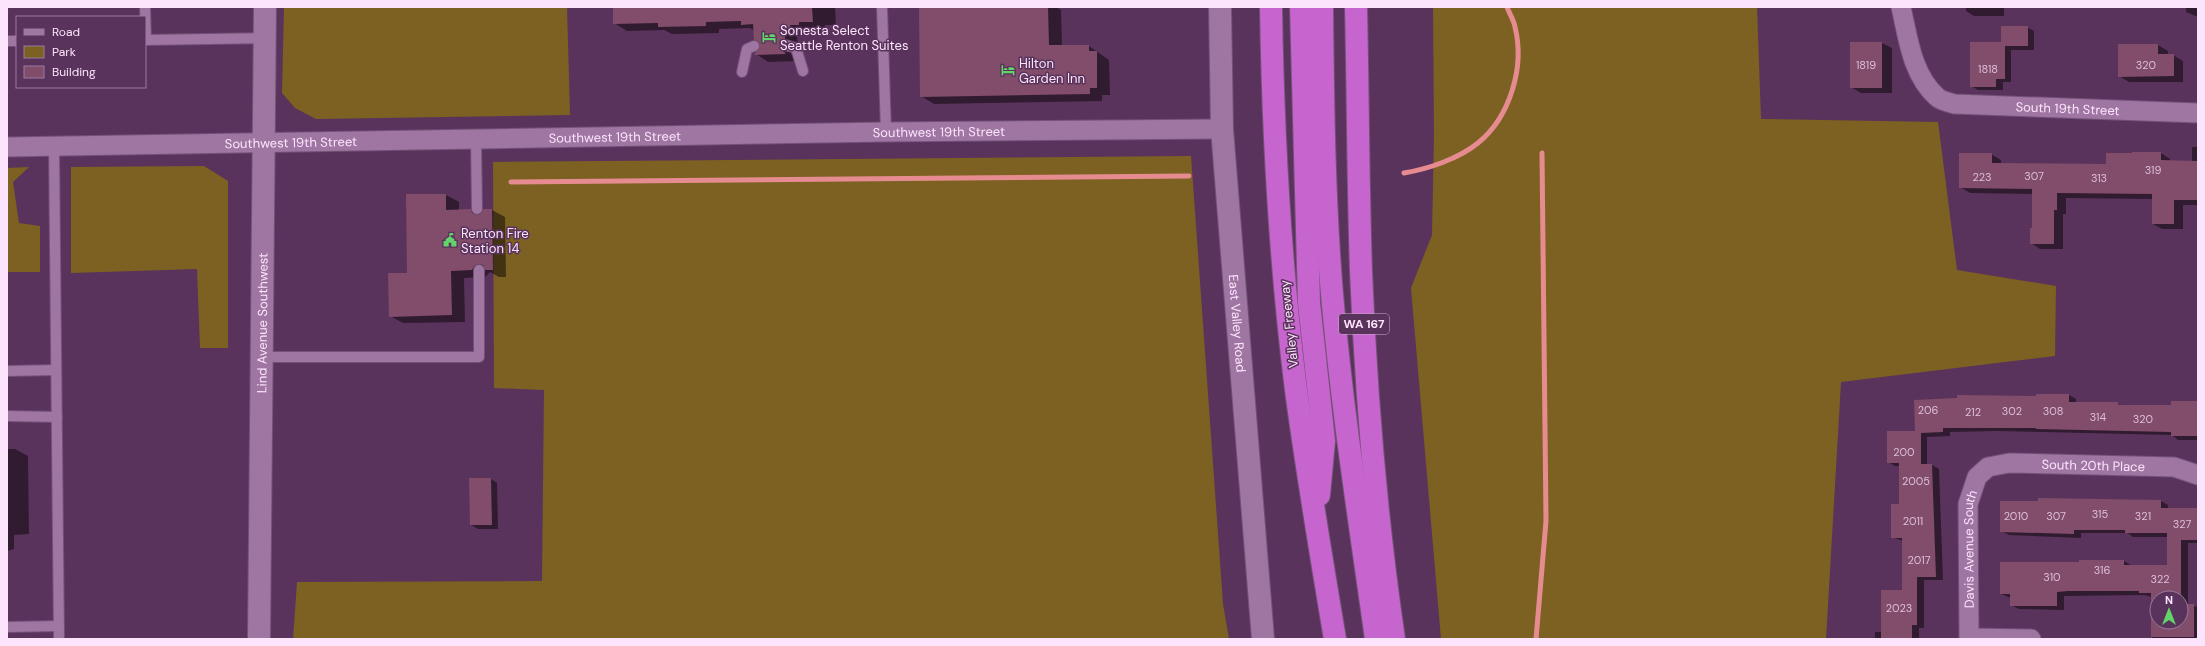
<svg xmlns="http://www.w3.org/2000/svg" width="2205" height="646" font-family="'DM Sans',sans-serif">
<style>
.green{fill:#7d6122}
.shadow{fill:#0007;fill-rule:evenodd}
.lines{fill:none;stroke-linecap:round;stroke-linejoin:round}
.stream{stroke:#e68c90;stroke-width:5}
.building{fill:#814d6b}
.lane-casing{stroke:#735276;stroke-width:12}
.street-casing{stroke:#735276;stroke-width:21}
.secondary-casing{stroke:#735276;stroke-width:24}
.highway-casing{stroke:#735276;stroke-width:24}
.lane{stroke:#9f75a1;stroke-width:10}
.street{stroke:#9f75a1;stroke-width:19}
.secondary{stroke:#9f75a1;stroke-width:22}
.highway{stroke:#c665cd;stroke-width:22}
.labels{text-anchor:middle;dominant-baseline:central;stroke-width:3;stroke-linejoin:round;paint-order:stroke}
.number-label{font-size:11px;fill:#ddbed8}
.shield{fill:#5a335c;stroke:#cbafcd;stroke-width:1}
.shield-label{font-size:12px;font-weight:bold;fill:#fce4fd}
.poi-label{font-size:13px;fill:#fce4fd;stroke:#5a335c;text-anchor:start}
.street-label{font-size:13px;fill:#fce4fd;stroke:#5a335c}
</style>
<rect width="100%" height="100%" fill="#5a335c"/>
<!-- green -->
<g class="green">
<path d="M284,7H567L570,115L316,119L295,108L282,93Z"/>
<path d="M1433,7H1757L1761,119L1938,122L1957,270L2056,286L2055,356L1841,382L1826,639H1441L1411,288L1432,235L1434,134Z"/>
<path d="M1191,156L1223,604L1229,639H293L297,582L542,581L544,390L494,388L493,162Z"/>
<path d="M204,166L228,181V348H200L197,269L71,273V167Z"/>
<path d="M29,167L13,182L19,223L40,226V272H7V168Z"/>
</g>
<!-- shadow -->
<g class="shadow">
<path d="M614,7H835L836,25H825V29H812V32H803V36H797L798,46L793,48L791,54L797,61L768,62L756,54L762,47L755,31L750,28L719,29V33L672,34L664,30L627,31L614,23Z"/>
<path d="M920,7H1056L1061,10L1062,46H1089L1109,60L1110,95H1102V101L934,104L921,96Z"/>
<path d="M1966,7H2004V16H1974L1966,11Z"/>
<path d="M2186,7H2198V17L2186,12Z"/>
<path d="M2027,27L2034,31V50H2011V82H2003V90H1978L1971,86L2002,43Z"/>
<path d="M1882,43L1892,48V93H1861L1851,87Z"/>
<path d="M2119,45H2158L2168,51V55H2173L2183,61V82H2129L2119,76Z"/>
<path d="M2192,147H2198V205H2183V229H2162L2153,224V199L2066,198V214H2063V249H2040L2031,243L2033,229V194L1970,193L1960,187L1991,154L2001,160V164L2107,165L2161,153L2170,159V162H2192Z"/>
<path d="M446,195L459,202V211L470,210L480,216L484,210H492L505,217L506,277H499L490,272L485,277L464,278L465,322L403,323L390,316Z"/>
<path d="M2037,395H2069L2076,399V404L2172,406L2198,402V440H2178L2172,435L1996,431L1950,432V436L1927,437V465H1932L1939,469L1943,580H1924V628H1919V639H1875V632H1882L1903,591V541L1892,537L1900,505V466H1895L1888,462L1916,432L2037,397Z"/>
<path d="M7,449H15L28,456L29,534L14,535V549L7,551Z"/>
<path d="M491,479L497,483L498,529H478L471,525Z"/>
<path d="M2039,499L2161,501L2168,505V509H2198V543H2188V605L2198,607V639H2152V597L2144,595L2064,596V610L2019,609L2011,605V598L2001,594L2080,563L2124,561L2131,565L2168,566V537H2133L2128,533H2081V538L2009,535L2001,531L2039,502ZM2157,598H2181V622H2157Z"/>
</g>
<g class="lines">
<!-- stream -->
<g class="stream">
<path d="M1404,173C1428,169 1458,159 1478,143C1510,117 1525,67 1515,27C1514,20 1509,13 1507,7"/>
<path d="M511,182L1189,176"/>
<path d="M1536,639L1546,521L1542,153"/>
</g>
</g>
<!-- building -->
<g class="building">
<path d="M613,7H812L813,22H799V25H790L791,29H785V39L780,41L779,46L786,54L754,55L760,46L758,41L754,40L753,24L741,25V21L706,22V26L658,27V23L613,24Z"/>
<path d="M919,7H1048L1049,45H1089V51H1097V88H1090V94L920,97Z"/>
<path d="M2001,26H2028V46H2005V79H1996V87H1970V42H2001Z"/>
<rect x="1850" y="42" width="32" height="46"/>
<path d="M2118,44H2158V54H2174V76L2118,77Z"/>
<path d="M2132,152H2161V160L2198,161V200H2174V224H2152V194L2057,193V210H2054V244H2030V228H2032V189L1959,188V153H1992V163L2106,164V153H2132Z"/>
<path d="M406,194H446V210L471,209L472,213L477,215L481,214L483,209H492L493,270H485L483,265L479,264L474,266L472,270L451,271L452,315L389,317L388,273H407Z"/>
<path d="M2036,394H2069V402H2118V405H2171V401H2198V436H2171V432L2036,429V428H1943V432L1921,433V464H1932L1936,577H1917V625H1912V639H1881V590H1902V538H1891V504H1899V463H1887V431H1915L1914,400L1957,398V395L2036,396Z"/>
<path d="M469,478H491L492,525H470Z"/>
<path d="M2038,498L2161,500V508H2198V540H2181V598H2157V622H2181V604H2194V637H2151V593H2139V591H2068L2057,592V606H2010V594H2000V562H2079V560H2124V565H2167V533H2125V530H2074V534L2000,532V501H2038Z"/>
</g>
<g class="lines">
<!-- lane casing -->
<g class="lane-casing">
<g id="lane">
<path d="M145,7L146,40"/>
<path d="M882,7L886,132"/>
<path d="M145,40L265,38"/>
<path d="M7,41H17"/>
<path d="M785,45L796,48L803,71"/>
<path d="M742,72L747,49L754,46"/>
<path d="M476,140L477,209"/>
<path d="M54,147L59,639"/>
<path d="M263,357H479V270"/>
<path d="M7,371L56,370"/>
<path d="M7,416L57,417"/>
<path d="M7,627L59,626"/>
</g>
</g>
<!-- street casing -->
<g class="street-casing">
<g id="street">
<path id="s1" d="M1901,7C1908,38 1912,75 1937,97C1941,101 1949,102 1954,104L2198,113"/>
<path id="s2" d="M7,147L886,132L1222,129"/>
<path id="s3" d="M2031,639L1969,638L1968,504L1977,477L1988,467L2009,463L2174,467L2198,475"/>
</g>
</g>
<!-- secondary casing -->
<g class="secondary-casing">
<g id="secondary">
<path id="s4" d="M1220,7L1222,129L1263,639"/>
<path id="s5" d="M259,639L265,7"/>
</g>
</g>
<!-- highway casing -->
<g class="highway-casing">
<g id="highway">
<path d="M1271,7C1273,134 1280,263 1296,390C1307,473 1321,556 1335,639"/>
<path d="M1301,7L1309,303L1324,441L1319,495"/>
<path d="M1322,7C1323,103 1324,199 1332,294C1342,410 1360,524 1376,639"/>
<path d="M1356,7C1358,95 1358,183 1361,271C1366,394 1376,517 1394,639"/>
</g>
</g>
<!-- lane -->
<use href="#lane" class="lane"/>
<!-- street -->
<use href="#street" class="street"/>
<!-- secondary -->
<use href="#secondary" class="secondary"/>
<!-- highway -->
<use href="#highway" class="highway"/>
</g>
<!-- icons -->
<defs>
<g id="hotel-bare" transform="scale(1.08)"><path d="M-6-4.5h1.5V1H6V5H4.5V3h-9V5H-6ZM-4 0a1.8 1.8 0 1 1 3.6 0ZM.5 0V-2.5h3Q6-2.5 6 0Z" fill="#63d469" stroke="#5a335c" stroke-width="2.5" paint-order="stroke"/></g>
<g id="civic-bare" transform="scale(1.08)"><path d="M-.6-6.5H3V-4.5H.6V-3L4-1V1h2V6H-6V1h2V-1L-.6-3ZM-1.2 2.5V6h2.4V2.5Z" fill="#63d469" stroke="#5a335c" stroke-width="2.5" paint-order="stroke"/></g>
</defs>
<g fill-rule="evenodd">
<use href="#hotel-bare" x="769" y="37"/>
<use href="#hotel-bare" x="1008" y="70"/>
<use href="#civic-bare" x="450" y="240"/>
</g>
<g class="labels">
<!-- number labels -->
<g class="number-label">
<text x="1866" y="65">1819</text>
<text x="2146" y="65">320</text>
<text x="1988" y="69">1818</text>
<text x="2153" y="170">319</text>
<text x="2034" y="176">307</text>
<text x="1982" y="177">223</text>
<text x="2099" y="178">313</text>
<text x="1928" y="410">206</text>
<text x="2012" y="411">302</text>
<text x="2053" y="411">308</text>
<text x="1973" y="412">212</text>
<text x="2098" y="417">314</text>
<text x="2143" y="419">320</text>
<text x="1904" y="452">200</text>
<text x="1916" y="481">2005</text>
<text x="2100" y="514">315</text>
<text x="2016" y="516">2010</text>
<text x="2056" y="516">307</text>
<text x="2143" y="516">321</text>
<text x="1913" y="521">2011</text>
<text x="2182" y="524">327</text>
<text x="1919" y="560">2017</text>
<text x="2102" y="570">316</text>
<text x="2052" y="577">310</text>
<text x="2160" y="579">322</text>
<text x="1899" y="608">2023</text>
</g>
<!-- shield labels -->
<rect class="shield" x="1339" y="314" width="50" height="20" rx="3"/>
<g class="shield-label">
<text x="1364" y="324">WA 167</text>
</g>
<!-- poi labels -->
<g class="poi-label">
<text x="780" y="30">Sonesta Select<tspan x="780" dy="15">Seattle Renton Suites</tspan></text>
<text x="1019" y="63">Hilton<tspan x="1019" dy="15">Garden Inn</tspan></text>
<text x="461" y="233">Renton Fire<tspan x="461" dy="15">Station 14</tspan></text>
</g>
<!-- street labels -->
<g class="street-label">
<text stroke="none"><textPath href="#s1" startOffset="231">South 19th Street</textPath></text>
<text stroke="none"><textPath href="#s2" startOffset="932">Southwest 19th Street</textPath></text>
<text stroke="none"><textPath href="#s2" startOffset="608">Southwest 19th Street</textPath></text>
<text stroke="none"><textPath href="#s2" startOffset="284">Southwest 19th Street</textPath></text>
<text stroke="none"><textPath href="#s5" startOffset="316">Lind Avenue Southwest</textPath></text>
<text stroke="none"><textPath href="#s4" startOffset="317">East Valley Road</textPath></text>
<text transform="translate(1289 324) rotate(-96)">Valley Freeway</text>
<text stroke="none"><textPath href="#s3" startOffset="345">South 20th Place</textPath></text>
<text stroke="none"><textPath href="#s3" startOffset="151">Davis Avenue South</textPath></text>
</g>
</g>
<!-- border -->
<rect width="2205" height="646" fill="none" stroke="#fce4fd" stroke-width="16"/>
<!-- legend -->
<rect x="16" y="16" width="130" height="72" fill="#5a335c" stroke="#9b7a9c"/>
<rect x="24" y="29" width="20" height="6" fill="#9f75a1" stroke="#9b7a9c"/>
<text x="52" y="36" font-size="12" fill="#fce4fd">Road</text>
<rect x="24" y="46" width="20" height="12" fill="#7d6122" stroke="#9b7a9c"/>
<text x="52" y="56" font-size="12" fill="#fce4fd">Park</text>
<rect x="24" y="66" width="20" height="12" fill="#814d6b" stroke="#9b7a9c"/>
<text x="52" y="76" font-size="12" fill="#fce4fd">Building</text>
<!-- north arrow -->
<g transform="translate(2169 610)"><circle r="19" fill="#5a335c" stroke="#9b7a9c"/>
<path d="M0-3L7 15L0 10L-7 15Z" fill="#63d469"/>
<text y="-6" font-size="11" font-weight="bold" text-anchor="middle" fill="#fce4fd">N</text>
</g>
</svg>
